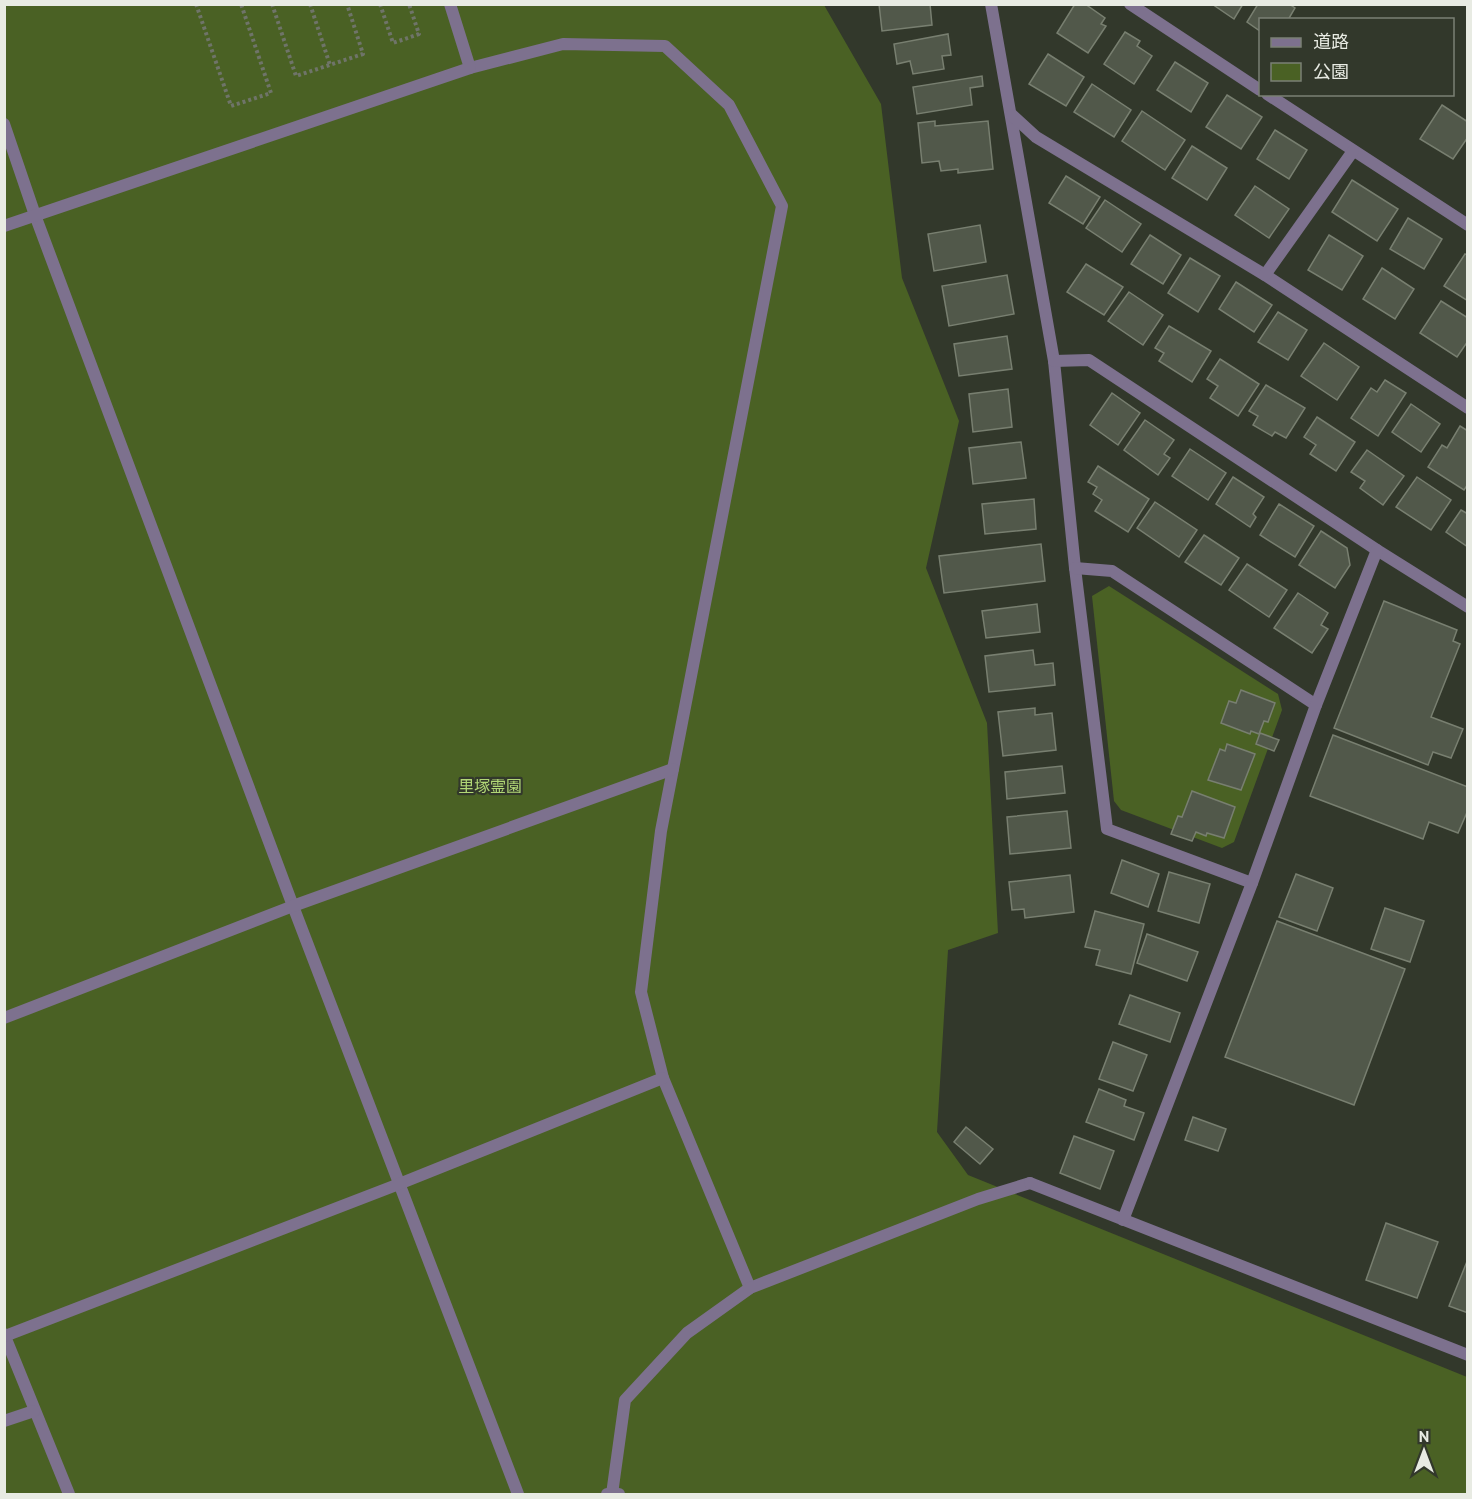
<svg xmlns="http://www.w3.org/2000/svg" width="1472" height="1499" font-family="'PT Sans','Noto Sans JP',sans-serif">
<style>
.green{fill:#4a6124}
.building{fill:#51584a;stroke:#787f70;stroke-width:1.5}
.lines{fill:none;stroke-linecap:round;stroke-linejoin:round}
.path{stroke:#6f7469;stroke-width:4;stroke-dasharray:3 3;stroke-linecap:butt}
.service{stroke:#7d718e;stroke-width:12}
.minor{stroke:#7d718e;stroke-width:12}
.labels{text-anchor:middle;dominant-baseline:central;stroke-width:4.5;stroke-linejoin:round;paint-order:stroke}
.park-label{font-size:16px;fill:#b1d775;stroke:#32382b}
</style>
<rect width="100%" height="100%" fill="#32382b"/>
<!-- green -->
<g class="green">
<path d="M5,5H824L881,104L902,278L959,421L926,568L987,723L998,933L948,950L937,1132L968,1175L1467,1377V1494H5Z"/>
<path d="M1109,586L1278,694L1282,710L1234,842L1222,848L1121,810L1114,801L1092,596Z"/>
</g>
<!-- building -->
<g class="building">
<path d="M879,4H930L932,25L882,31Z"/>
<path d="M1075,4H1085L1105,18L1101,24L1106,26L1088,53L1057,33Z"/>
<path d="M1212,4H1243L1234,19Z"/>
<path d="M1258,4H1289L1295,8L1288,20H1260V31L1247,22Z"/>
<path d="M1125,32L1140,41L1137,46L1152,56L1134,84L1104,64Z"/>
<path d="M948,34L951,55L942,56L944,69L913,74L910,61L897,64L894,44Z"/>
<path d="M1048,54L1084,77L1066,106L1029,84Z"/>
<path d="M1175,62L1208,83L1191,112L1157,90Z"/>
<path d="M982,76L983,86L970,88L972,105L917,114L913,87Z"/>
<path d="M1092,84L1131,110L1114,137L1074,112Z"/>
<path d="M1227,95L1262,117L1241,149L1206,127Z"/>
<path d="M1442,105L1468,122V137L1453,159L1420,139Z"/>
<path d="M1142,111L1185,140L1165,170L1122,141Z"/>
<path d="M935,121V126L988,121L993,169L958,173V169L941,171L939,161L922,163L918,123Z"/>
<path d="M1275,130L1307,150L1289,179L1257,159Z"/>
<path d="M1192,146L1227,168L1207,200L1172,178Z"/>
<path d="M1066,176L1100,197L1083,224L1049,203Z"/>
<path d="M1352,180L1398,209L1377,241L1332,212Z"/>
<path d="M1255,186L1289,209L1269,238L1235,215Z"/>
<path d="M1105,200L1141,224L1122,252L1086,228Z"/>
<path d="M1408,218L1442,239L1424,269L1390,249Z"/>
<path d="M980,225L986,262L934,271L928,234Z"/>
<path d="M1150,235L1181,255L1163,284L1131,264Z"/>
<path d="M1329,235L1363,256L1342,290L1308,270Z"/>
<path d="M1465,254L1468,255V301L1444,286Z"/>
<path d="M1190,258L1220,276L1198,312L1168,293Z"/>
<path d="M1086,264L1123,287L1104,315L1067,292Z"/>
<path d="M1382,268L1414,289L1395,319L1363,299Z"/>
<path d="M1007,275L1014,314L949,326L942,286Z"/>
<path d="M1236,282L1272,305L1254,332L1219,309Z"/>
<path d="M1129,292L1163,315L1143,345L1108,321Z"/>
<path d="M1441,301L1468,318V341L1457,357L1420,333Z"/>
<path d="M1278,312L1307,330L1288,360L1258,342Z"/>
<path d="M1169,326L1211,351L1192,382L1159,361L1164,353L1155,348Z"/>
<path d="M1007,336L1012,369L959,376L954,344Z"/>
<path d="M1324,343L1359,367L1337,400L1301,376Z"/>
<path d="M1220,359L1259,384L1238,416L1210,398L1218,386L1207,379Z"/>
<path d="M1385,380L1406,393L1378,436L1351,418L1371,388L1377,392Z"/>
<path d="M1266,385L1305,408L1286,438L1275,432L1272,436L1253,425L1258,416L1249,411Z"/>
<path d="M1008,389L1012,427L973,432L969,394Z"/>
<path d="M1112,393L1140,413L1118,445L1090,425Z"/>
<path d="M1411,404L1440,424L1421,452L1392,432Z"/>
<path d="M1317,417L1355,442L1336,471L1310,454L1316,445L1304,437Z"/>
<path d="M1145,420L1174,440L1164,454L1170,458L1158,475L1124,450Z"/>
<path d="M1460,426L1468,431V484L1464,490L1428,467L1442,445L1447,448Z"/>
<path d="M1021,442L1026,478L973,484L969,448Z"/>
<path d="M1190,449L1226,473L1208,500L1172,476Z"/>
<path d="M1367,450L1404,476L1383,505L1360,488L1365,481L1351,472Z"/>
<path d="M1098,466L1149,499L1128,532L1095,511L1102,500L1093,494L1097,487L1088,482Z"/>
<path d="M1233,477L1264,497L1253,514L1256,517L1250,527L1216,504Z"/>
<path d="M1417,477L1451,500L1431,530L1396,507Z"/>
<path d="M1034,499L1036,529L985,534L982,504Z"/>
<path d="M1155,502L1197,530L1179,557L1137,528Z"/>
<path d="M1279,504L1314,526L1295,557L1260,535Z"/>
<path d="M1461,510L1468,514V547L1446,532Z"/>
<path d="M1321,531L1347,548L1350,565L1335,588L1299,565Z"/>
<path d="M1204,535L1239,558L1221,585L1185,562Z"/>
<path d="M1041,544L1045,581L944,593L939,556Z"/>
<path d="M1247,564L1287,590L1269,617L1229,590Z"/>
<path d="M1298,593L1328,613L1321,625L1328,629L1312,653L1274,628Z"/>
<path d="M1384,601L1457,630L1453,641L1460,644L1431,717L1463,729L1451,758L1433,752L1428,765L1334,728Z"/>
<path d="M1037,604L1040,632L986,638L982,611Z"/>
<path d="M1033,650L1035,665L1053,663L1055,685L989,692L985,656Z"/>
<path d="M1241,690L1275,703L1268,722L1264,721L1259,734L1251,731L1250,734L1221,723L1229,701L1236,703Z"/>
<path d="M1035,708V715L1052,713L1056,750L1003,756L998,712Z"/>
<path d="M1260,733L1279,740L1274,751L1256,744Z"/>
<path d="M1333,735L1468,787V810L1458,833L1429,822L1423,839L1310,796Z"/>
<path d="M1227,744L1255,754L1241,790L1208,780L1220,749L1225,751Z"/>
<path d="M1062,766L1065,793L1007,799L1005,772Z"/>
<path d="M1192,791L1235,807L1224,838L1207,833L1206,836L1196,832L1192,841L1171,834L1178,816L1182,817Z"/>
<path d="M1067,811L1071,848L1010,854L1007,817Z"/>
<path d="M1122,860L1159,874L1148,907L1111,893Z"/>
<path d="M1169,872L1210,884L1199,923L1158,911Z"/>
<path d="M1296,874L1333,888L1317,931L1279,917Z"/>
<path d="M1070,875L1074,912L1025,918L1024,909L1012,910L1009,882Z"/>
<path d="M1385,908L1424,921L1410,962L1371,949Z"/>
<path d="M1095,911L1144,924L1131,974L1096,965L1100,950L1085,947Z"/>
<path d="M1277,921L1405,969L1354,1105L1225,1057Z"/>
<path d="M1147,934L1198,952L1187,981L1137,963Z"/>
<path d="M1130,995L1180,1013L1170,1042L1119,1024Z"/>
<path d="M1113,1042L1147,1055L1133,1091L1099,1079Z"/>
<path d="M1099,1089L1126,1100L1124,1106L1144,1113L1134,1140L1086,1122Z"/>
<path d="M1193,1117L1226,1129L1218,1151L1185,1140Z"/>
<path d="M966,1127L993,1149L980,1164L954,1142Z"/>
<path d="M1074,1136L1114,1151L1100,1189L1060,1173Z"/>
<path d="M1386,1223L1438,1242L1417,1298L1366,1280Z"/>
<path d="M1468,1259V1313L1449,1306Z"/>
</g>
<g class="lines">
<!-- path -->
<g class="path">
<path d="M196,4L231,106L271,93L241,4"/>
<path d="M272,4L296,76L363,54L347,4"/>
<path d="M310,4L330,65"/>
<path d="M380,4L393,43L419,34L409,4"/>
</g>
<!-- service -->
<g class="service">
<path d="M470,68L563,44L665,46L729,105L782,206L661,831L641,992L663,1078L750,1288"/>
<path d="M4,124L35,215L293,906L518,1494"/>
<path d="M4,226L470,68L450,4"/>
<path d="M4,1018L293,906L673,769"/>
<path d="M4,1334L69,1494"/>
<path d="M5,1336L399,1184L663,1078"/>
<path d="M4,1421L34,1411"/>
<path d="M612,1494L625,1400L687,1333L750,1288L978,1199L1030,1183"/>
</g>
<!-- minor -->
<g class="minor">
<path d="M991,4L1054,361L1075,568L1107,829L1252,883"/>
<path d="M1130,4L1260,90"/>
<path d="M1267,94L1468,225"/>
<path d="M1012,115L1036,137L1265,275L1468,408"/>
<path d="M1265,275L1353,151"/>
<path d="M1054,361L1089,360L1377,550L1468,607"/>
<path d="M1075,568L1112,571L1316,705"/>
<path d="M1030,1183L1468,1355"/>
<path d="M1123,1220L1252,883L1316,705L1377,550"/>
<path d="M607,1494H619"/>
</g>
</g>
<g class="labels">
<!-- park labels -->
<g class="park-label">
<text x="490" y="786">里塚霊園</text>
</g>
</g>
<!-- border -->
<rect width="1472" height="1499" fill="none" stroke="#e8ebe3" stroke-width="12"/>
<!-- legend -->
<rect x="1259" y="18" width="195" height="78" fill="#32382b" stroke="#7b8075" stroke-width="1.5"/>
<rect x="1271" y="38" width="30" height="9" fill="#7d718e" stroke="#7b8075" stroke-width="1.5"/>
<text x="1313" y="48" font-size="18" fill="#e8ebe3">道路</text>
<rect x="1271" y="63" width="30" height="18" fill="#4a6124" stroke="#7b8075" stroke-width="1.5"/>
<text x="1313" y="78" font-size="18" fill="#e8ebe3">公園</text>
<!-- north arrow -->
<g transform="translate(1424 1451)" stroke="#32382b" stroke-width="4.5" paint-order="stroke">
<path d="M0-4.5L10 22L0 15L-10 22Z" fill="#e8ebe3"/>
<text y="-9" font-size="16" font-weight="bold" text-anchor="middle" fill="#e8ebe3">N</text>
</g>
</svg>
